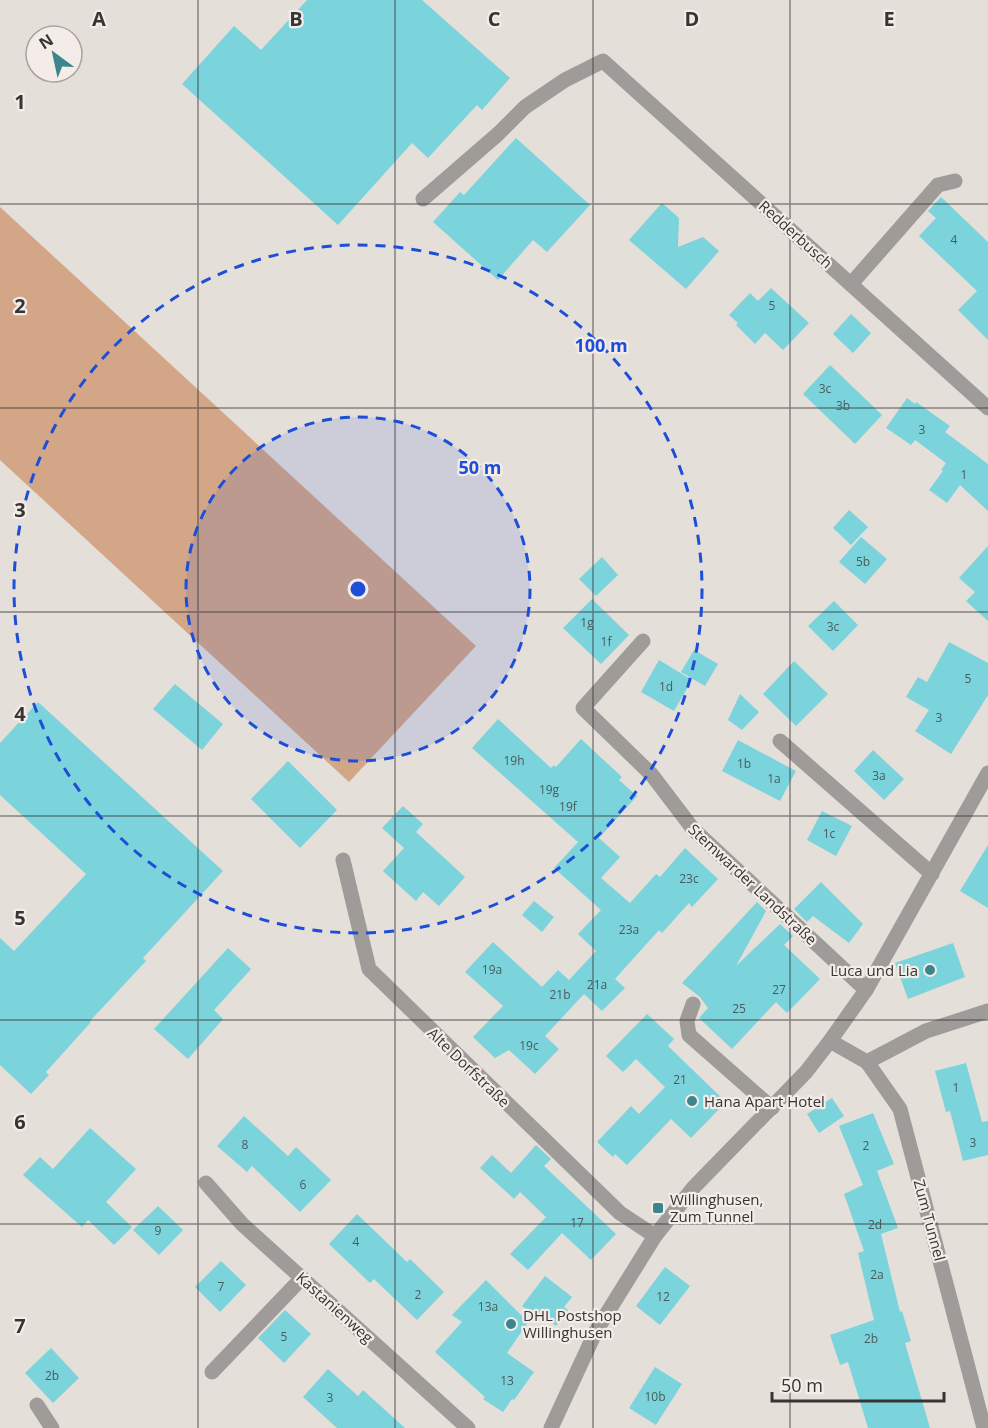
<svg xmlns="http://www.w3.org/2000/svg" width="988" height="1428" font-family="'Open Sans',sans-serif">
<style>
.green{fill:#d2a686}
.building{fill:#7bd3db}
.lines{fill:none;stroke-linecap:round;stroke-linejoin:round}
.minor{stroke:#9e9b99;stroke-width:15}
.grid{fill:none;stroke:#373533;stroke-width:1.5;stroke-opacity:0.55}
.ring{fill:none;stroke:#1d4ed8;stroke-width:3;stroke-dasharray:10 8}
.poi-dot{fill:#3d858c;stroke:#f3ece8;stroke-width:2}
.labels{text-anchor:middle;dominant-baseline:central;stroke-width:4.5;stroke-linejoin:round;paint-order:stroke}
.number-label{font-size:12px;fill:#485c5d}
.street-label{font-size:15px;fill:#373533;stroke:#f3ece8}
.poi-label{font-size:15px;fill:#373533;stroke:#f3ece8;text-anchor:start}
.grid-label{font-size:20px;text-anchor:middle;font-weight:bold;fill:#373533;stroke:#f3ece8;stroke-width:4.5;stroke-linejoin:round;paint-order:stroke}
.centre{fill:#1d4ed8;stroke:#f3ece8;stroke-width:3}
.ring-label{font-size:18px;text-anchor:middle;font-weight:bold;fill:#1d4ed8;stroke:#f3ece8;stroke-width:4.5;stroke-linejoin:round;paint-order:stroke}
</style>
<rect width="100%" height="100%" fill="#e5dfda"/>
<!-- green -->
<path class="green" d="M0,207L476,646L349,782L0,460Z"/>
<!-- building -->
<g class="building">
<path d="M307,0H422L510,78L482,110L477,105L428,158L412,143L338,225L182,84L234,26L261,50Z"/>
<path d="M516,138L590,205L547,252L533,240L498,280L433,222L460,192L464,195Z"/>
<path d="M941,197L988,242V340L958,310L977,291L919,236L936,218L928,211Z"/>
<path d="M662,203L679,218L678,247L703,237L719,251L686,289L629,240Z"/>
<path d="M771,288L809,323L783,350L765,333L755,344L736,325L738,323L729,315L750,293L758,301Z"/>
<path d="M851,314L871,333L853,353L833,334Z"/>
<path d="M830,365L882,415L855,444L803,394Z"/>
<path d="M907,398L915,404L916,402L950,426L945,432L988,464V511L960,485L947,503L929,490L943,471L941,470L946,463L915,440L911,445L886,428Z"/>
<path d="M849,510L868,527L851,545L833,528Z"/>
<path d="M861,537L887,559L865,584L839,562Z"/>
<path d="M988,546V621L966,601L975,592L959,578Z"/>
<path d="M602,557L618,575L596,596L579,579Z"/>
<path d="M592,599L629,635L601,664L563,628Z"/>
<path d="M834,601L858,625L833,651L808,626Z"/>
<path d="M949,642L988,663V695L951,754L915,731L929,710L906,697L918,677L927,682Z"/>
<path d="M694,650L718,664L705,686L681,672Z"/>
<path d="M659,660L692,680L674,711L641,692Z"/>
<path d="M794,661L828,694L796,726L763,694Z"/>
<path d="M175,684L223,724L202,750L153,709Z"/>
<path d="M740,694L759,712L742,730L728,720Z"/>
<path d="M38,702L223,871L143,958L146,961L90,1021L91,1022L46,1072L49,1075L31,1094L0,1065V938L14,951L86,874L0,795V743Z"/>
<path d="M498,719L551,768L554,765L556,767L581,739L622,777L619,780L637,796L599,838L620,857L601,878L630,903L656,874L660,877L685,848L718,879L692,907L689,903L662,933L659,930L615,979L625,988L602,1011L584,994L545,1036L559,1049L535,1074L509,1050L495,1058L473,1037L503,1006L465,972L493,942L542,987L558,970L569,980L596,951L578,934L601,910L554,868L578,842L472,748Z"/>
<path d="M738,740L796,771L780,801L722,771Z"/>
<path d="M873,750L904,779L884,800L854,771Z"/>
<path d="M288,761L337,810L300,848L251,799Z"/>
<path d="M403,806L423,824L416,832L465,877L439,906L423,892L416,901L383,871L404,848L382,828Z"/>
<path d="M822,811L852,826L836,856L807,840Z"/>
<path d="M988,845V908L960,891Z"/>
<path d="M821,882L863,924L849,943L813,916L807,922L794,909Z"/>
<path d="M534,901L554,917L542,932L522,915Z"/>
<path d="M757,902L766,911L736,966L780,924L793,936L784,945L820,979L787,1013L776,1002L732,1049L699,1018L708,1008L700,997L682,983Z"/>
<path d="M953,943L965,977L908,999L895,963Z"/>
<path d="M228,948L251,969L214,1010L223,1019L188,1059L154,1029Z"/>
<path d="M647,1014L674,1039L668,1046L726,1102L691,1138L671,1119L627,1165L615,1154L613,1157L597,1142L631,1106L639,1114L665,1087L636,1059L623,1072L606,1056Z"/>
<path d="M966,1063L982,1122L988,1121V1155L963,1161L950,1111L946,1112L935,1071Z"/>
<path d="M832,1098L844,1116L819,1133L807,1114Z"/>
<path d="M873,1113L894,1164L877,1171L898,1228L881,1234L900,1312L902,1311L911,1341L905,1343L930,1428H868L848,1362L840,1365L830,1335L874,1320L858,1253L864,1251L844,1194L863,1185L839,1126Z"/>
<path d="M244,1116L288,1156L296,1147L331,1180L300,1212L252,1166L247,1172L217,1146Z"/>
<path d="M90,1128L136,1169L106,1202L132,1227L114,1245L88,1220L82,1227L23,1175L40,1157L53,1169Z"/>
<path d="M536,1145L551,1159L544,1166L616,1234L591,1260L562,1233L528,1270L510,1254L546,1217L520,1192L514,1199L480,1168L492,1155L511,1173Z"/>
<path d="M158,1206L183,1230L159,1255L133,1230Z"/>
<path d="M357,1214L407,1262L410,1259L444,1292L417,1320L374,1279L370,1283L329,1244Z"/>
<path d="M221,1261L246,1285L220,1312L195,1287Z"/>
<path d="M665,1267L690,1286L660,1325L636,1306Z"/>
<path d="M545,1276L572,1297L564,1307L568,1310L556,1326L542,1315L539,1319L522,1306Z"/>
<path d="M486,1280L528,1322L507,1353L534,1372L514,1400L512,1399L503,1412L483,1399L485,1397L435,1352L462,1322L452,1315Z"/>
<path d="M285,1310L311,1334L284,1363L258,1338Z"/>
<path d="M51,1348L79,1378L53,1403L25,1373Z"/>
<path d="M655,1367L682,1384L656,1425L629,1408Z"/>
<path d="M328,1369L358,1396L363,1390L405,1428H337L303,1397Z"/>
</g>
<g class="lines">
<!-- minor -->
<g class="minor">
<path d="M423,199L498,134L525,107L565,80L603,61L988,408"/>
<path d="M851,284L938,185L955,181"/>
<path d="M643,641L583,708L652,775L693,829L866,990"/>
<path d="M780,741L932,874"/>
<path d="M343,860L369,969L620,1213L655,1236"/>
<path d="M693,1004L687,1021L689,1035L772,1108"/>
<path d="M830,1041L867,1062L900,1109L984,1428"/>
<path d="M867,1062L926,1031L988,1011"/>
<path d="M206,1183L242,1224L468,1428"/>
<path d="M212,1372L302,1278"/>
<path d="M37,1405L52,1428"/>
<path d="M551,1428L596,1331L655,1236L694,1187L806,1072L830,1041L866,990L988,773"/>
</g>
</g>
<!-- grid -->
<path class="grid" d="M198,0V1428M395,0V1428M593,0V1428M790,0V1428M0,204H988M0,408H988M0,612H988M0,816H988M0,1020H988M0,1224H988"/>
<!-- distance rings -->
<circle cx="358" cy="589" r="172" fill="#1d4ed8" fill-opacity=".12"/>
<g class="ring">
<circle cx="358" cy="589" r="172"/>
<circle cx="358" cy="589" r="344"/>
</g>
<!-- markers -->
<g class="poi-dot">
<circle cx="930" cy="970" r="6"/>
<circle cx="692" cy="1101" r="6"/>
<rect x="652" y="1202" width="12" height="12" rx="3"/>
<circle cx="511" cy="1324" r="6"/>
</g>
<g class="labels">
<!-- number labels -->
<g class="number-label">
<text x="954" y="239">4</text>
<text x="772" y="305">5</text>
<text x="825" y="388">3c</text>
<text x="843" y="405">3b</text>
<text x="922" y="429">3</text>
<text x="964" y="474">1</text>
<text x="863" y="561">5b</text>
<text x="587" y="622">1g</text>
<text x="833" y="626">3c</text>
<text x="606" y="641">1f</text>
<text x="968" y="678">5</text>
<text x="666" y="686">1d</text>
<text x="939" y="717">3</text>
<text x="514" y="760">19h</text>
<text x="744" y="763">1b</text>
<text x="879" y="775">3a</text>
<text x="774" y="778">1a</text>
<text x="549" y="789">19g</text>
<text x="568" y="806">19f</text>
<text x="829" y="833">1c</text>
<text x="689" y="878">23c</text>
<text x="629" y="929">23a</text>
<text x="492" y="969">19a</text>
<text x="597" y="984">21a</text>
<text x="779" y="989">27</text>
<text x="560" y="994">21b</text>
<text x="739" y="1008">25</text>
<text x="529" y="1045">19c</text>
<text x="680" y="1079">21</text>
<text x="956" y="1087">1</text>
<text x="973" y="1142">3</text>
<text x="245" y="1144">8</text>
<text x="866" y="1145">2</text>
<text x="303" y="1184">6</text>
<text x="577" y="1222">17</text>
<text x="875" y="1224">2d</text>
<text x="158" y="1230">9</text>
<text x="356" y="1241">4</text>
<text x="877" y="1274">2a</text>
<text x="221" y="1286">7</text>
<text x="418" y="1294">2</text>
<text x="663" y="1296">12</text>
<text x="488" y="1306">13a</text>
<text x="284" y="1336">5</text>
<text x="871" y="1338">2b</text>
<text x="52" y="1375">2b</text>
<text x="507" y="1380">13</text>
<text x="655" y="1396">10b</text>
<text x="330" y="1397">3</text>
</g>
<!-- street labels -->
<g class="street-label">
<text transform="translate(796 234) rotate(42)">Redderbusch</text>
<text transform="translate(753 884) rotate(43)">Stemwarder Landstraße</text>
<text transform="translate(469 1067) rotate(44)">Alte Dorfstraße</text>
<text transform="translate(930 1220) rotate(75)">Zum Tunnel</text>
<text transform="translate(335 1307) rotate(42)">Kastanienweg</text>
</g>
<!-- poi labels -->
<g class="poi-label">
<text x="918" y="970" text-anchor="end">Luca und Lia</text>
<text x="704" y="1101">Hana Apart Hotel</text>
<text x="670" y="1199">Willinghusen,<tspan x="670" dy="17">Zum Tunnel</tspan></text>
<text x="523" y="1315">DHL Postshop<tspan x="523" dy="17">Willinghusen</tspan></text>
</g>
</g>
<g class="grid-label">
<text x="99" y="26">A</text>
<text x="296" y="26">B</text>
<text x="494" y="26">C</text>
<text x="692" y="26">D</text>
<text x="889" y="26">E</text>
<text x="20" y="109">1</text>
<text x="20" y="313">2</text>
<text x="20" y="517">3</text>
<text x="20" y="721">4</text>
<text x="20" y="925">5</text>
<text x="20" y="1129">6</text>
<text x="20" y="1333">7</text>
</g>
<circle cx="358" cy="589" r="9" class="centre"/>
<g class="ring-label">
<text x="601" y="352">100 m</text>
<text x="480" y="474">50 m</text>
</g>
<!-- north arrow -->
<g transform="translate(54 54) rotate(327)"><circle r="28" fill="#f3ece8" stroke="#a8a3a0" stroke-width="1.5"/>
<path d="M0-4.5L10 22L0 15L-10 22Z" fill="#3d858c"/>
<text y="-9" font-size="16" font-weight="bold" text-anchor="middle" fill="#373533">N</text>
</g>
<!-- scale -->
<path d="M772 1392v9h172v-9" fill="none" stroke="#373533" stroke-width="3"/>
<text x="781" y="1392" font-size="18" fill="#373533" stroke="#f3ece8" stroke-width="4.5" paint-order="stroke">50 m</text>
</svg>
